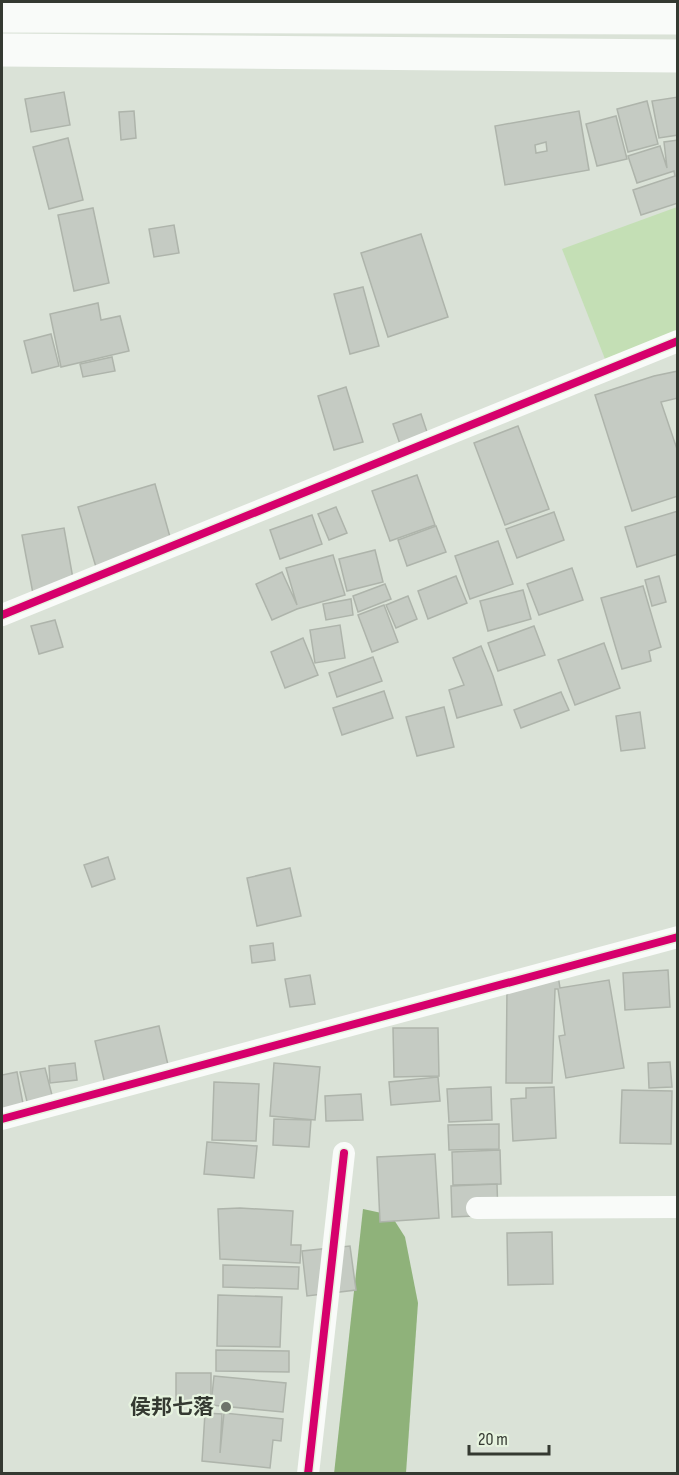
<svg xmlns="http://www.w3.org/2000/svg" width="679" height="1475" font-family="'Sofia Sans Condensed','Noto Sans SC',sans-serif">
<style>
.green{fill:#c4dfb5}
.water{fill:#8fb27a}
.building{fill:#c5cbc3;stroke:#aeb4ab;stroke-width:1.5;fill-rule:evenodd}
.lines{fill:none;stroke-linecap:round;stroke-linejoin:round}
.street{stroke:#f9fbf9;stroke-width:22}
.primary{stroke:#f9fbf9;stroke-width:33}
.cycleway-casing{stroke:#e6f3df;stroke-width:11}
.cycleway{stroke:#d6006c;stroke-width:8}
.poi-dot{fill:#6e746b;stroke:#e6f3df;stroke-width:2}
.labels{text-anchor:middle;dominant-baseline:central;stroke-width:4.5;stroke-linejoin:round;paint-order:stroke}
.poi-label{font-size:21px;font-weight:bold;fill:#343931;stroke:#e6f3df;text-anchor:end}
</style>
<rect width="100%" height="100%" fill="#dae2d7"/>
<!-- green -->
<path class="green" d="M677,207V332L605,359L562,249Z"/>
<!-- water -->
<path class="water" d="M363,1209L391,1215L405,1237L418,1303L406,1473L334,1474Z"/>
<!-- building -->
<g class="building">
<path d="M64,92L70,125L31,132L25,99Z"/>
<path d="M678,97V135L659,138L652,101Z"/>
<path d="M647,101L658,144L628,152L617,109Z"/>
<path d="M134,111L136,138L121,140L119,112Z"/>
<path d="M579,111L589,170L505,185L495,126ZM546,142L547,151L536,153L535,145Z"/>
<path d="M616,116L627,159L597,166L586,124Z"/>
<path d="M68,138L83,200L49,209L33,147Z"/>
<path d="M678,140V203L641,215L633,190L675,176L674,171L637,183L628,156L660,146L667,168L664,142Z"/>
<path d="M93,208L109,283L74,291L58,215Z"/>
<path d="M174,225L179,253L154,257L149,229Z"/>
<path d="M421,234L448,317L388,337L361,253Z"/>
<path d="M363,287L379,346L350,354L334,294Z"/>
<path d="M98,303L101,320L120,316L129,351L61,367L50,314Z"/>
<path d="M51,334L59,366L32,373L24,341Z"/>
<path d="M112,357L115,371L83,377L80,364Z"/>
<path d="M678,371V398L661,402L678,452V496L632,511L595,395L654,376Z"/>
<path d="M346,387L363,442L334,450L318,396Z"/>
<path d="M421,414L429,438L401,447L393,424Z"/>
<path d="M518,426L549,509L505,525L474,443Z"/>
<path d="M417,475L435,525L390,541L372,491Z"/>
<path d="M155,484L172,544L96,567L78,507Z"/>
<path d="M336,507L347,533L329,540L318,514Z"/>
<path d="M678,511V554L637,567L625,527Z"/>
<path d="M554,512L564,540L517,558L506,529Z"/>
<path d="M312,515L322,544L280,559L270,530Z"/>
<path d="M436,526L446,552L407,566L398,540Z"/>
<path d="M64,528L75,590L34,599L22,535Z"/>
<path d="M498,541L513,584L470,599L455,556Z"/>
<path d="M375,550L383,582L347,591L339,559Z"/>
<path d="M333,555L345,595L297,609L272,620L256,584L282,572L297,605L286,568Z"/>
<path d="M572,568L583,600L539,615L527,584Z"/>
<path d="M456,576L467,603L428,619L418,591Z"/>
<path d="M659,576L666,602L652,606L645,580Z"/>
<path d="M385,584L391,599L358,612L353,596Z"/>
<path d="M643,586L661,647L649,651L651,661L622,669L601,598Z"/>
<path d="M523,590L531,619L488,631L480,601Z"/>
<path d="M408,596L417,619L396,628L386,605Z"/>
<path d="M351,599L353,615L326,620L323,604Z"/>
<path d="M384,605L398,642L372,652L358,615Z"/>
<path d="M55,620L63,647L39,654L31,626Z"/>
<path d="M340,625L345,658L315,663L310,630Z"/>
<path d="M534,626L545,655L498,671L488,643Z"/>
<path d="M303,638L318,675L285,688L271,652Z"/>
<path d="M604,643L620,688L575,705L558,660Z"/>
<path d="M481,646L493,676L502,705L457,718L449,690L464,685L453,658Z"/>
<path d="M373,657L382,681L337,697L329,673Z"/>
<path d="M384,691L393,718L342,735L333,708Z"/>
<path d="M561,692L569,710L521,728L514,710Z"/>
<path d="M444,707L454,747L417,756L406,717Z"/>
<path d="M640,712L645,748L621,751L616,716Z"/>
<path d="M108,857L115,879L92,887L84,865Z"/>
<path d="M290,868L301,916L257,926L247,878Z"/>
<path d="M273,943L275,960L252,963L250,946Z"/>
<path d="M668,970L670,1007L625,1010L623,973Z"/>
<path d="M310,975L315,1004L290,1007L285,979Z"/>
<path d="M558,975L560,988L609,980L624,1068L566,1078L559,1036L565,1035L558,989H555L552,1083H506L507,989Z"/>
<path d="M159,1026L171,1078L107,1093L95,1041Z"/>
<path d="M393,1028H438L439,1076L394,1077Z"/>
<path d="M670,1062L672,1087L649,1088L648,1063Z"/>
<path d="M75,1063L77,1080L50,1083L49,1066Z"/>
<path d="M274,1063L320,1067L315,1120L270,1116Z"/>
<path d="M45,1068L54,1103L29,1110L20,1072Z"/>
<path d="M17,1072L24,1109L2,1113V1075Z"/>
<path d="M438,1077L440,1101L391,1105L389,1082Z"/>
<path d="M214,1082L259,1084L256,1141L212,1140Z"/>
<path d="M491,1087L492,1120L449,1122L447,1089Z"/>
<path d="M554,1087L556,1138L513,1141L511,1099L526,1098V1088Z"/>
<path d="M622,1090L672,1091L671,1144L620,1143Z"/>
<path d="M361,1094L363,1120L326,1121L325,1096Z"/>
<path d="M274,1119L311,1120L309,1147L273,1145Z"/>
<path d="M499,1124V1149L449,1150L448,1125Z"/>
<path d="M207,1142L257,1146L254,1178L204,1174Z"/>
<path d="M500,1150L501,1184L453,1185L452,1152Z"/>
<path d="M435,1154L439,1218L380,1222L377,1157Z"/>
<path d="M497,1184L498,1215L452,1217L451,1186Z"/>
<path d="M240,1208L293,1211L291,1245H301L300,1263L220,1259L218,1209Z"/>
<path d="M552,1232L553,1284L508,1285L507,1233Z"/>
<path d="M350,1246L356,1290L307,1296L302,1251Z"/>
<path d="M223,1265L299,1267L298,1289L223,1287Z"/>
<path d="M218,1295L282,1297L280,1347L217,1346Z"/>
<path d="M216,1350L289,1351V1372L216,1371Z"/>
<path d="M176,1373H211V1403L176,1402Z"/>
<path d="M214,1376L286,1383L283,1412L211,1405Z"/>
<path d="M205,1413L222,1414L220,1453L224,1413L283,1419L281,1441L273,1440L270,1468L202,1461Z"/>
</g>
<g class="lines">
<!-- street -->
<g class="street">
<path d="M2,615L678,341"/>
<path d="M2,1119L678,937"/>
<path d="M477,1208L678,1207"/>
<path d="M308,1474L344,1153"/>
</g>
<!-- primary -->
<g class="primary">
<path d="M2,16L678,18"/>
<path d="M2,50L678,56"/>
</g>
<!-- cycleway casing -->
<g class="cycleway-casing">
<g id="cycleway">
<path d="M2,615L678,341"/>
<path d="M2,1119L678,937"/>
<path d="M308,1474L344,1153"/>
</g>
</g>
<!-- cycleway -->
<use href="#cycleway" class="cycleway"/>
</g>
<!-- markers -->
<circle class="poi-dot" cx="226" cy="1407" r="6"/>
<g class="labels">
<!-- poi labels -->
<g class="poi-label">
<text x="214" y="1407">侯邦七落</text>
</g>
</g>
<!-- border -->
<rect width="679" height="1475" fill="none" stroke="#343931" stroke-width="6"/>
<!-- scale -->
<path d="M469 1445v9h80v-9" fill="none" stroke="#343931" stroke-width="3"/>
<text x="478" y="1445" font-size="18" fill="#343931" stroke="#e6f3df" stroke-width="4.5" paint-order="stroke">20 m</text>
</svg>
